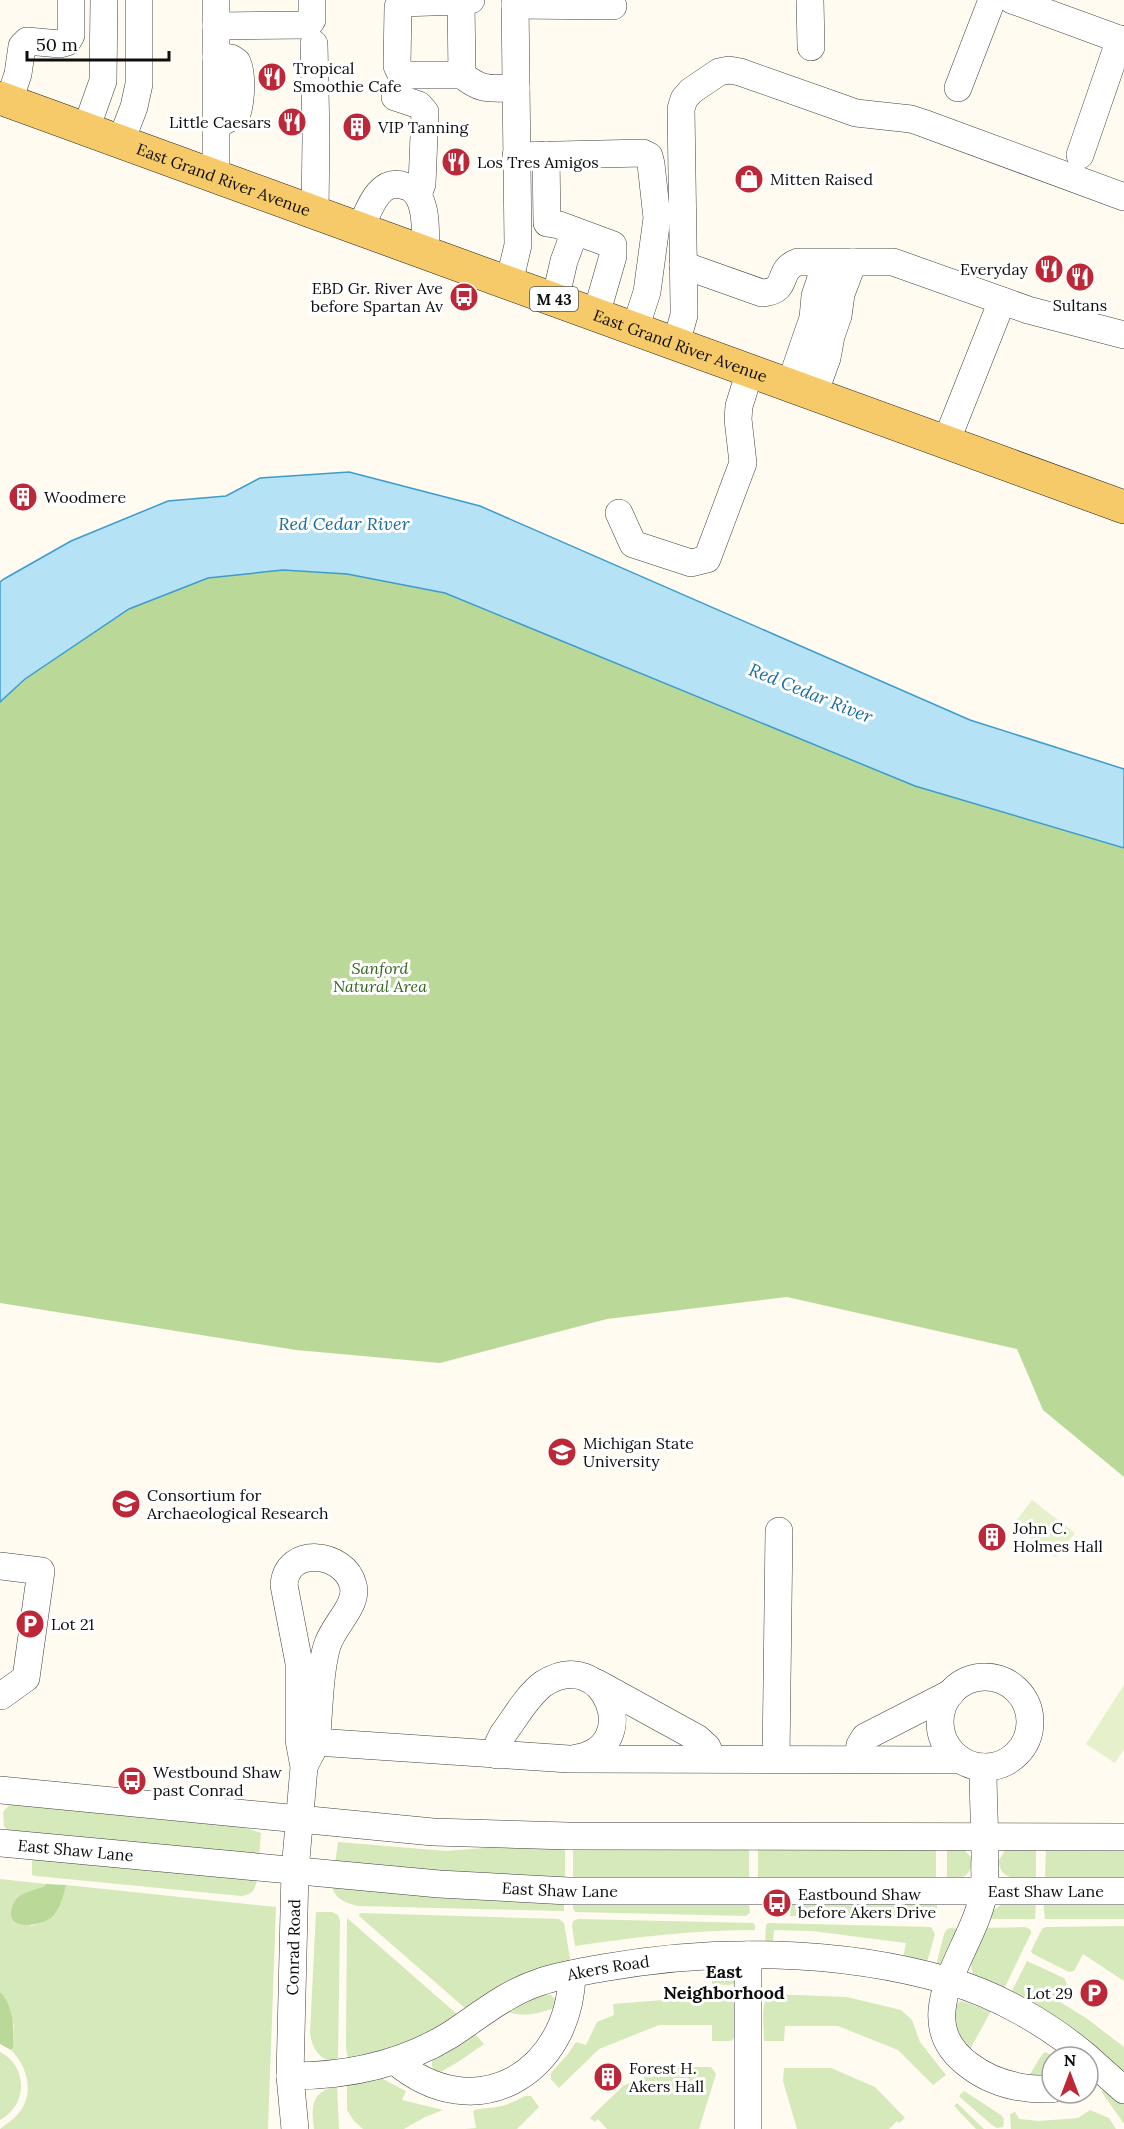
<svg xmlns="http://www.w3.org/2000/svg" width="1124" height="2129" font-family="Lora,serif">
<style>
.green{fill:#d5e9ba}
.forest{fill:#bad999}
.pitch{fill:#e6f0cb}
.water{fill:#b5e2f5;stroke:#3d9ccb;stroke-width:1.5}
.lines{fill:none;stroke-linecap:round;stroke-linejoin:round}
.minor-casing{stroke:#414141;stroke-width:28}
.major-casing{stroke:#1f1f1f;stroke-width:34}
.minor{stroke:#fff;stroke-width:27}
.major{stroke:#f6ca69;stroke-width:33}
.labels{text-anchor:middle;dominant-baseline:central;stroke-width:6;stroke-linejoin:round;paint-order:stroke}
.shield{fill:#fff;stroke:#565656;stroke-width:1.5}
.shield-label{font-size:15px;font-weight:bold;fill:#0e0e0e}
.poi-label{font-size:16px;fill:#0e0e0e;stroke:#fff;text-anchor:start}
.street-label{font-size:16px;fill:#0e0e0e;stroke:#fff}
.park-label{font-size:16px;font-style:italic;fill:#33651f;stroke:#fff}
.water-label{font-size:18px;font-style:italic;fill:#196d9f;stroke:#fff}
.neighbourhood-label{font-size:18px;font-weight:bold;fill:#0e0e0e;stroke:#fff}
</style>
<rect width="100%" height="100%" fill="#fffbf0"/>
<!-- green -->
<g class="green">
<path d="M12,1802L231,1823L261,1833L259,1857L8,1830L4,1826L3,1812Z"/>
<path d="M338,1842L446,1851L522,1845L565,1846V1878L482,1875L335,1864Z"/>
<path d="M749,1846V1879H573V1847Z"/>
<rect x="758" y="1847" width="178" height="31"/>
<path d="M947,1848L963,1849L971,1857C973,1876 963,1879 947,1879Z"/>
<path d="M1036,1848V1879C1019,1879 999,1881 999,1860L1006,1849Z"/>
<path d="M1046,1848H1124V1879L1045,1878Z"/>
<path d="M32,1858L257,1880C255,1890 252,1895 241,1896L36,1876L32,1875Z"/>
<path d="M0,1879L46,1884L43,1887L20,1896L31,1926C54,1920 59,1907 66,1885L276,1907L268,2129H0C6,2124 13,2120 18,2114C35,2094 28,2067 11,2050L13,2048L14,2026L0,1992Z"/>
<path d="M337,1887L564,1901V1911L358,1906C346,1903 337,1900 332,1888Z"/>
<path d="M573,1901L749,1904L750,1913L746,1916L575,1912L573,1908Z"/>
<path d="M791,1901H937V1916L935,1919L929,1920L790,1916Z"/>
<path d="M1036,1901L1035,1919H988C1000,1898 1014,1902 1036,1901Z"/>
<path d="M1043,1901L1124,1902V1919H1045Z"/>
<path d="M316,1912H332L338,1915L340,1921L338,2061C320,2062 312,2049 310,2033Z"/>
<path d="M360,1913L559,1919L564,1923L571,1964L466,2009L359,1916Z"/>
<path d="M347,1918L458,2015L442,2027L386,2052L348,2058L346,2048Z"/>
<path d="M578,1919L753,1923L755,1925V1930C694,1930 635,1937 575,1946L572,1926L573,1921Z"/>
<path d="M768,1923L931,1927L935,1934L926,1966L903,1958L906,1943L812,1931L774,1930L773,1942L765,1945L766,1925Z"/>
<path d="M1124,1926V1981L1083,1954L1074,1971L1069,1972L1033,1954L1031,1951L1042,1929L1046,1927Z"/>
<path d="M1025,1927L1031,1930V1933L1003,1991C995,1987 984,1984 977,1978C963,1968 979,1940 983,1928Z"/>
<path d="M951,1928L960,1929L943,1964L936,1966L944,1934L947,1929Z"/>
<path d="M1027,1961L1064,1978L1067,1984L1060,2002L1086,2018L1124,2047V2073C1092,2040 1049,2019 1010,1995Z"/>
<path d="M717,1968L733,1971L740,1983L728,1985L712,1984V1973Z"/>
<path d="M543,1994L551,1995L556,2000L558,2007C539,2013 522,2019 503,2010Z"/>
<path d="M769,1994L847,1997L901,2010L912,2020L920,2042L946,2075L933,2085L898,2050L838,2026H785L784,2041H764C764,2028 760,2004 769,1994Z"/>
<path d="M725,1995L734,2003V2038L731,2041H712V2025H659L599,2049L559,2088L551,2079V2073L568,2054L576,2042L586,2045L597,2022L614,2015L613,2004Z"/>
<path d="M961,2001L991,2011L968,2053L947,2014L951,2007Z"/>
<path d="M473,2032L484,2044L458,2062L435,2075L432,2066V2057Z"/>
<path d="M0,2052C28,2066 28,2105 0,2120Z"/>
<path d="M1045,2052L1056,2057H1052V2080L1027,2079L1041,2056Z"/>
<path d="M666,2067H711L716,2074L699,2129H607L598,2119L595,2122L590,2118L623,2086Z"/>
<path d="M784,2068H831L875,2087L905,2118L899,2123L897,2121L889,2129H797L783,2081Z"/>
<path d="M381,2078L406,2091L402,2100L443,2110L425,2117L404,2129H363L354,2121L347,2110V2084Z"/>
<path d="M337,2085L339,2129H314C311,2105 311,2093 337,2085Z"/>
<path d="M1107,2090L1124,2103V2124L1101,2091Z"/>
<path d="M964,2091L1001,2115L1004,2119L1003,2127L997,2128L992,2125L961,2098L959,2096Z"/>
<path d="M525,2096H531L539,2107L517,2129H465L476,2128L473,2111C481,2107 489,2109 497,2107C507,2105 516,2101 525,2096Z"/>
<path d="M957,2103L984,2129H976L954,2106Z"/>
<path d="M1090,2110L1109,2118L1116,2129H1011L1010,2114L1015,2112L1019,2119L1039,2121L1078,2118Z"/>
</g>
<!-- forest -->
<g class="forest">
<path d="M283,570L347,574L445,593L915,786L1124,848V1477L1043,1410L1017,1349L787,1297L607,1319L440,1363L296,1350L0,1303V702L25,679L129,609L208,578Z"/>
<path d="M46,1884L66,1885C63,1896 61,1907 53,1916C42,1927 4,1932 12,1907C14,1902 16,1898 21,1895C27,1892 36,1889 43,1887Z"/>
<path d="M0,1992C14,2006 14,2029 13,2048L11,2050L0,2044Z"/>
</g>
<!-- pitch -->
<g class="pitch">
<path d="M1032,1500L1075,1533L1056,1557L1013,1525Z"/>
<path d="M1124,1685V1749L1115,1763L1086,1744Z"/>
</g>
<!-- water -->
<path class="water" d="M349,472L480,506L970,720L1124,769V848L915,786L445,593L347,574L283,570L208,578L129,609L25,679L0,702V582L4,579L71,541L168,501L226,496L260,478Z"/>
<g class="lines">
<!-- minor casing -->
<g class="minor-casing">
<g id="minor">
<path d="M471,0L461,1L462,75C483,92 490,88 516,88"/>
<path d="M810,0L811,47"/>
<path d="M1012,0L1124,41"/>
<path d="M461,1L401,3L398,7L397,66L400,72L405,75H462"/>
<path d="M515,5L613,6"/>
<path d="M216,26L308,25L312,20V0"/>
<path d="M314,44L316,137L315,212"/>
<path d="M958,88L992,0"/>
<path d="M395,97L419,105L425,112L422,184L418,195"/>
<path d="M9,101L18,74L22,46L27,41L60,44L67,42L71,35V0"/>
<path d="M215,126L237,114C241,100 243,75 237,62L231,58L216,57"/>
<path d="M86,129L103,81L104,0"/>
<path d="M121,141L134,107L139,84V0"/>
<path d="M546,155L547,223L559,225L613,245V256L596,315"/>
<path d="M1080,155L1120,39"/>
<path d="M516,156L643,153L649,156L651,164L657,218L647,292L635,329"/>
<path d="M216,176V0"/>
<path d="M360,229C369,210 378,177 405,186C413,188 418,194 421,202C427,217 425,237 426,253"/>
<path d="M683,265L762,293C791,291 775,270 798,262H893L1028,310L1124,335"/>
<path d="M509,283L518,245L515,0"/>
<path d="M555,300L564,261L575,231"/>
<path d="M676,344L684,315V306L681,109L684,99L691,91L719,72L729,70L740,72L856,113L911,119L923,123L1124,197"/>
<path d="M790,385L813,318L815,296L826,263"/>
<path d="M814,394L827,358L831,336L838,316L841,294L853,262"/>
<path d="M946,442L1002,301"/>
<path d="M619,513L633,544L691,563L707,559L743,463L738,419L739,406L750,371"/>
<path d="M0,1566L41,1571L26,1678L1,1696"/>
<circle cx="985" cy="1722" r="45"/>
<path d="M597,1683L697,1738L707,1747L712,1758"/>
<path d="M316,1742L569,1759L961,1760"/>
<path d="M497,1755L499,1742L503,1734C515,1718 527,1696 543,1684C605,1643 645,1748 576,1758"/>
<path d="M776,1759L779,1531"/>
<path d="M858,1759L860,1745L865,1737L951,1693"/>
<path d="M983,1767C983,1798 985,1828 985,1859C984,1869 986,1881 984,1891C975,1949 903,2018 970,2066C994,2084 1022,2090 1052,2089"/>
<path d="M0,1790L433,1832L568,1836L1124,1837"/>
<path id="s1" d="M0,1843L439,1884L568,1891H1124"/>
<path d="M748,1955V2129"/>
<path d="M1088,2058L1124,2090"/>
<path d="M395,2061C475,2129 570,2074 572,1974"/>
<path id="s2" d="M290,2076C346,2076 401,2065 450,2035C479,2016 506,1993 540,1982C560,1975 581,1972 602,1968C713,1948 839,1949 949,1981C998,1995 1048,2024 1087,2057"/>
<path id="s3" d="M295,2129L290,2076L295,1871L304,1767L299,1740V1663L284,1585C287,1545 345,1552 353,1585C359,1605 333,1625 327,1646C320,1669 320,1696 318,1719C317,1727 318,1735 316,1742C313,1751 307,1759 304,1767"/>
</g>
</g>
<!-- major casing -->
<g class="major-casing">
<g id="major">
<path id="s4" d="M0,98L1124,507"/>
</g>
</g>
<!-- minor -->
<use href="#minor" class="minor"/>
<!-- major -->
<use href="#major" class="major"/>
</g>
<!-- icons -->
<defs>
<g id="restaurant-disc" transform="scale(1.5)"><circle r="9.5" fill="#bd2839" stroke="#fff"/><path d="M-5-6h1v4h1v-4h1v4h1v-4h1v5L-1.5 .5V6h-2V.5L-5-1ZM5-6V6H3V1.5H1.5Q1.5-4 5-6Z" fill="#fff"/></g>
<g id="building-disc" transform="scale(1.5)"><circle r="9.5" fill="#bd2839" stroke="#fff"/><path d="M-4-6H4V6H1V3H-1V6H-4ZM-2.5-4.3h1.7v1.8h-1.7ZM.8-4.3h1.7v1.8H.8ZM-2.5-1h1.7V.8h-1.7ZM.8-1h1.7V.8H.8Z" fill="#fff"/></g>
<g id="shop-disc" transform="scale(1.5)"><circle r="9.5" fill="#bd2839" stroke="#fff"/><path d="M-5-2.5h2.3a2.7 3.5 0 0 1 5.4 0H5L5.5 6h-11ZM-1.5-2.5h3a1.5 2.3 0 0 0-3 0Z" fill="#fff"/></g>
<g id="bus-disc" transform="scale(1.5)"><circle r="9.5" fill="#bd2839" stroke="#fff"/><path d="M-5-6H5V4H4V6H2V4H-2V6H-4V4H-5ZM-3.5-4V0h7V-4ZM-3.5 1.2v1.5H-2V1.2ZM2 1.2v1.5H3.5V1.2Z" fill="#fff"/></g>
<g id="university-disc" transform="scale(1.5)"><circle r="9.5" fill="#bd2839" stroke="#fff"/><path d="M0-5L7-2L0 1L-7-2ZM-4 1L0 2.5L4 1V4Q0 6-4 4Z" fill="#fff"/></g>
<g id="school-disc" transform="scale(1.5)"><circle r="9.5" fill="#bd2839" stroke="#fff"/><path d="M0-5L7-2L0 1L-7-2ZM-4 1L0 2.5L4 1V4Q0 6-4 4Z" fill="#fff"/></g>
<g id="parking-disc" transform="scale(1.5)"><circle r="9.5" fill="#bd2839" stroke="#fff"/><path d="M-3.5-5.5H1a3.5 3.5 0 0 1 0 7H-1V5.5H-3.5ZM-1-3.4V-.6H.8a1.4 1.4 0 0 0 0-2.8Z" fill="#fff"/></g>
</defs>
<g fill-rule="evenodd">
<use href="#restaurant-disc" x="272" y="77"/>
<use href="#restaurant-disc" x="292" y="122"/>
<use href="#building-disc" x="357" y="127"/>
<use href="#restaurant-disc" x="456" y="162"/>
<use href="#shop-disc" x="749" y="179"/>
<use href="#restaurant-disc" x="1049" y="269"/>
<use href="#restaurant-disc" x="1080" y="277"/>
<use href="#bus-disc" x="464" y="297"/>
<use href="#building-disc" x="23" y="497"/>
<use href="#university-disc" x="562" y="1452"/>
<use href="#school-disc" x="126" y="1504"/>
<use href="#building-disc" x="992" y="1537"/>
<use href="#parking-disc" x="30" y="1624"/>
<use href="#bus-disc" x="132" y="1781"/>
<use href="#bus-disc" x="777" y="1903"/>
<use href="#parking-disc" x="1094" y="1993"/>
<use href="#building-disc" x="608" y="2077"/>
</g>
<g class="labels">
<!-- shield labels -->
<rect class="shield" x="530" y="287" width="48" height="24" rx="4.5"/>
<g class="shield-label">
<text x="554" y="299">M 43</text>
</g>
<!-- poi labels -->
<g class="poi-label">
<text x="293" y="68">Tropical<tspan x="293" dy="18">Smoothie Cafe</tspan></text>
<text x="271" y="122" text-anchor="end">Little Caesars</text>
<text x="378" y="127">VIP Tanning</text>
<text x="477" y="162">Los Tres Amigos</text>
<text x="770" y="179">Mitten Raised</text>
<text x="1028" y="269" text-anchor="end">Everyday</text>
<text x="443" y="288" text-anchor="end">EBD Gr. River Ave<tspan x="443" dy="18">before Spartan Av</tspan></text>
<text x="1080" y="305" text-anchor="middle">Sultans</text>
<text x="44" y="497">Woodmere</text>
<text x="583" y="1443">Michigan State<tspan x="583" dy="18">University</tspan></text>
<text x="147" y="1495">Consortium for<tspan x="147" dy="18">Archaeological Research</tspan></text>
<text x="1013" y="1528">John C.<tspan x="1013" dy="18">Holmes Hall</tspan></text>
<text x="51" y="1624">Lot 21</text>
<text x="153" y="1772">Westbound Shaw<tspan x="153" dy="18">past Conrad</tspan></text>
<text x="798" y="1894">Eastbound Shaw<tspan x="798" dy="18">before Akers Drive</tspan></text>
<text x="1073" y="1993" text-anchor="end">Lot 29</text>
<text x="629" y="2068">Forest H.<tspan x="629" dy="18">Akers Hall</tspan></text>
</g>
<!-- street labels -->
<g class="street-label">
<text stroke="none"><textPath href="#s4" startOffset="238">East Grand River Avenue</textPath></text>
<text stroke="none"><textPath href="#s4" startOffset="724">East Grand River Avenue</textPath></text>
<text stroke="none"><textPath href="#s1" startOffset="76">East Shaw Lane</textPath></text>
<text stroke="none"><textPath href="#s1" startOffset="562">East Shaw Lane</textPath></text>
<text stroke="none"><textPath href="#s1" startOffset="1048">East Shaw Lane</textPath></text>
<text stroke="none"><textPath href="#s3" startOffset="182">Conrad Road</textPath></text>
<text stroke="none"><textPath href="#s2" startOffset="342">Akers Road</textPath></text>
</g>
<!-- park labels -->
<g class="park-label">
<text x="380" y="968">Sanford<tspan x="380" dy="18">Natural Area</tspan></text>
</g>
<!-- water labels -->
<g class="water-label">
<text x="344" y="523">Red Cedar River</text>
<text transform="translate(811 693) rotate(22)">Red Cedar River</text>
</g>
<!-- neighbourhood labels -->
<g class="neighbourhood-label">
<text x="724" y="1971">East<tspan x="724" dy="21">Neighborhood</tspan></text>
</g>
</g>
<!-- north arrow -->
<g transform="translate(1070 2075)"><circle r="28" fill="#ffffff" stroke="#9f9f9f" stroke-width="1.5"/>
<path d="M0-4.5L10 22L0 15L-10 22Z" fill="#bd2839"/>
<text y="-9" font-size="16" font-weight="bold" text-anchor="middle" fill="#0e0e0e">N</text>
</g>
<!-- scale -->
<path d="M27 51v9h142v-9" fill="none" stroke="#0e0e0e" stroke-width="3"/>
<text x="36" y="51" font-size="18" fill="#0e0e0e" stroke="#ffffff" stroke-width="4.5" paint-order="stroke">50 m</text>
</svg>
